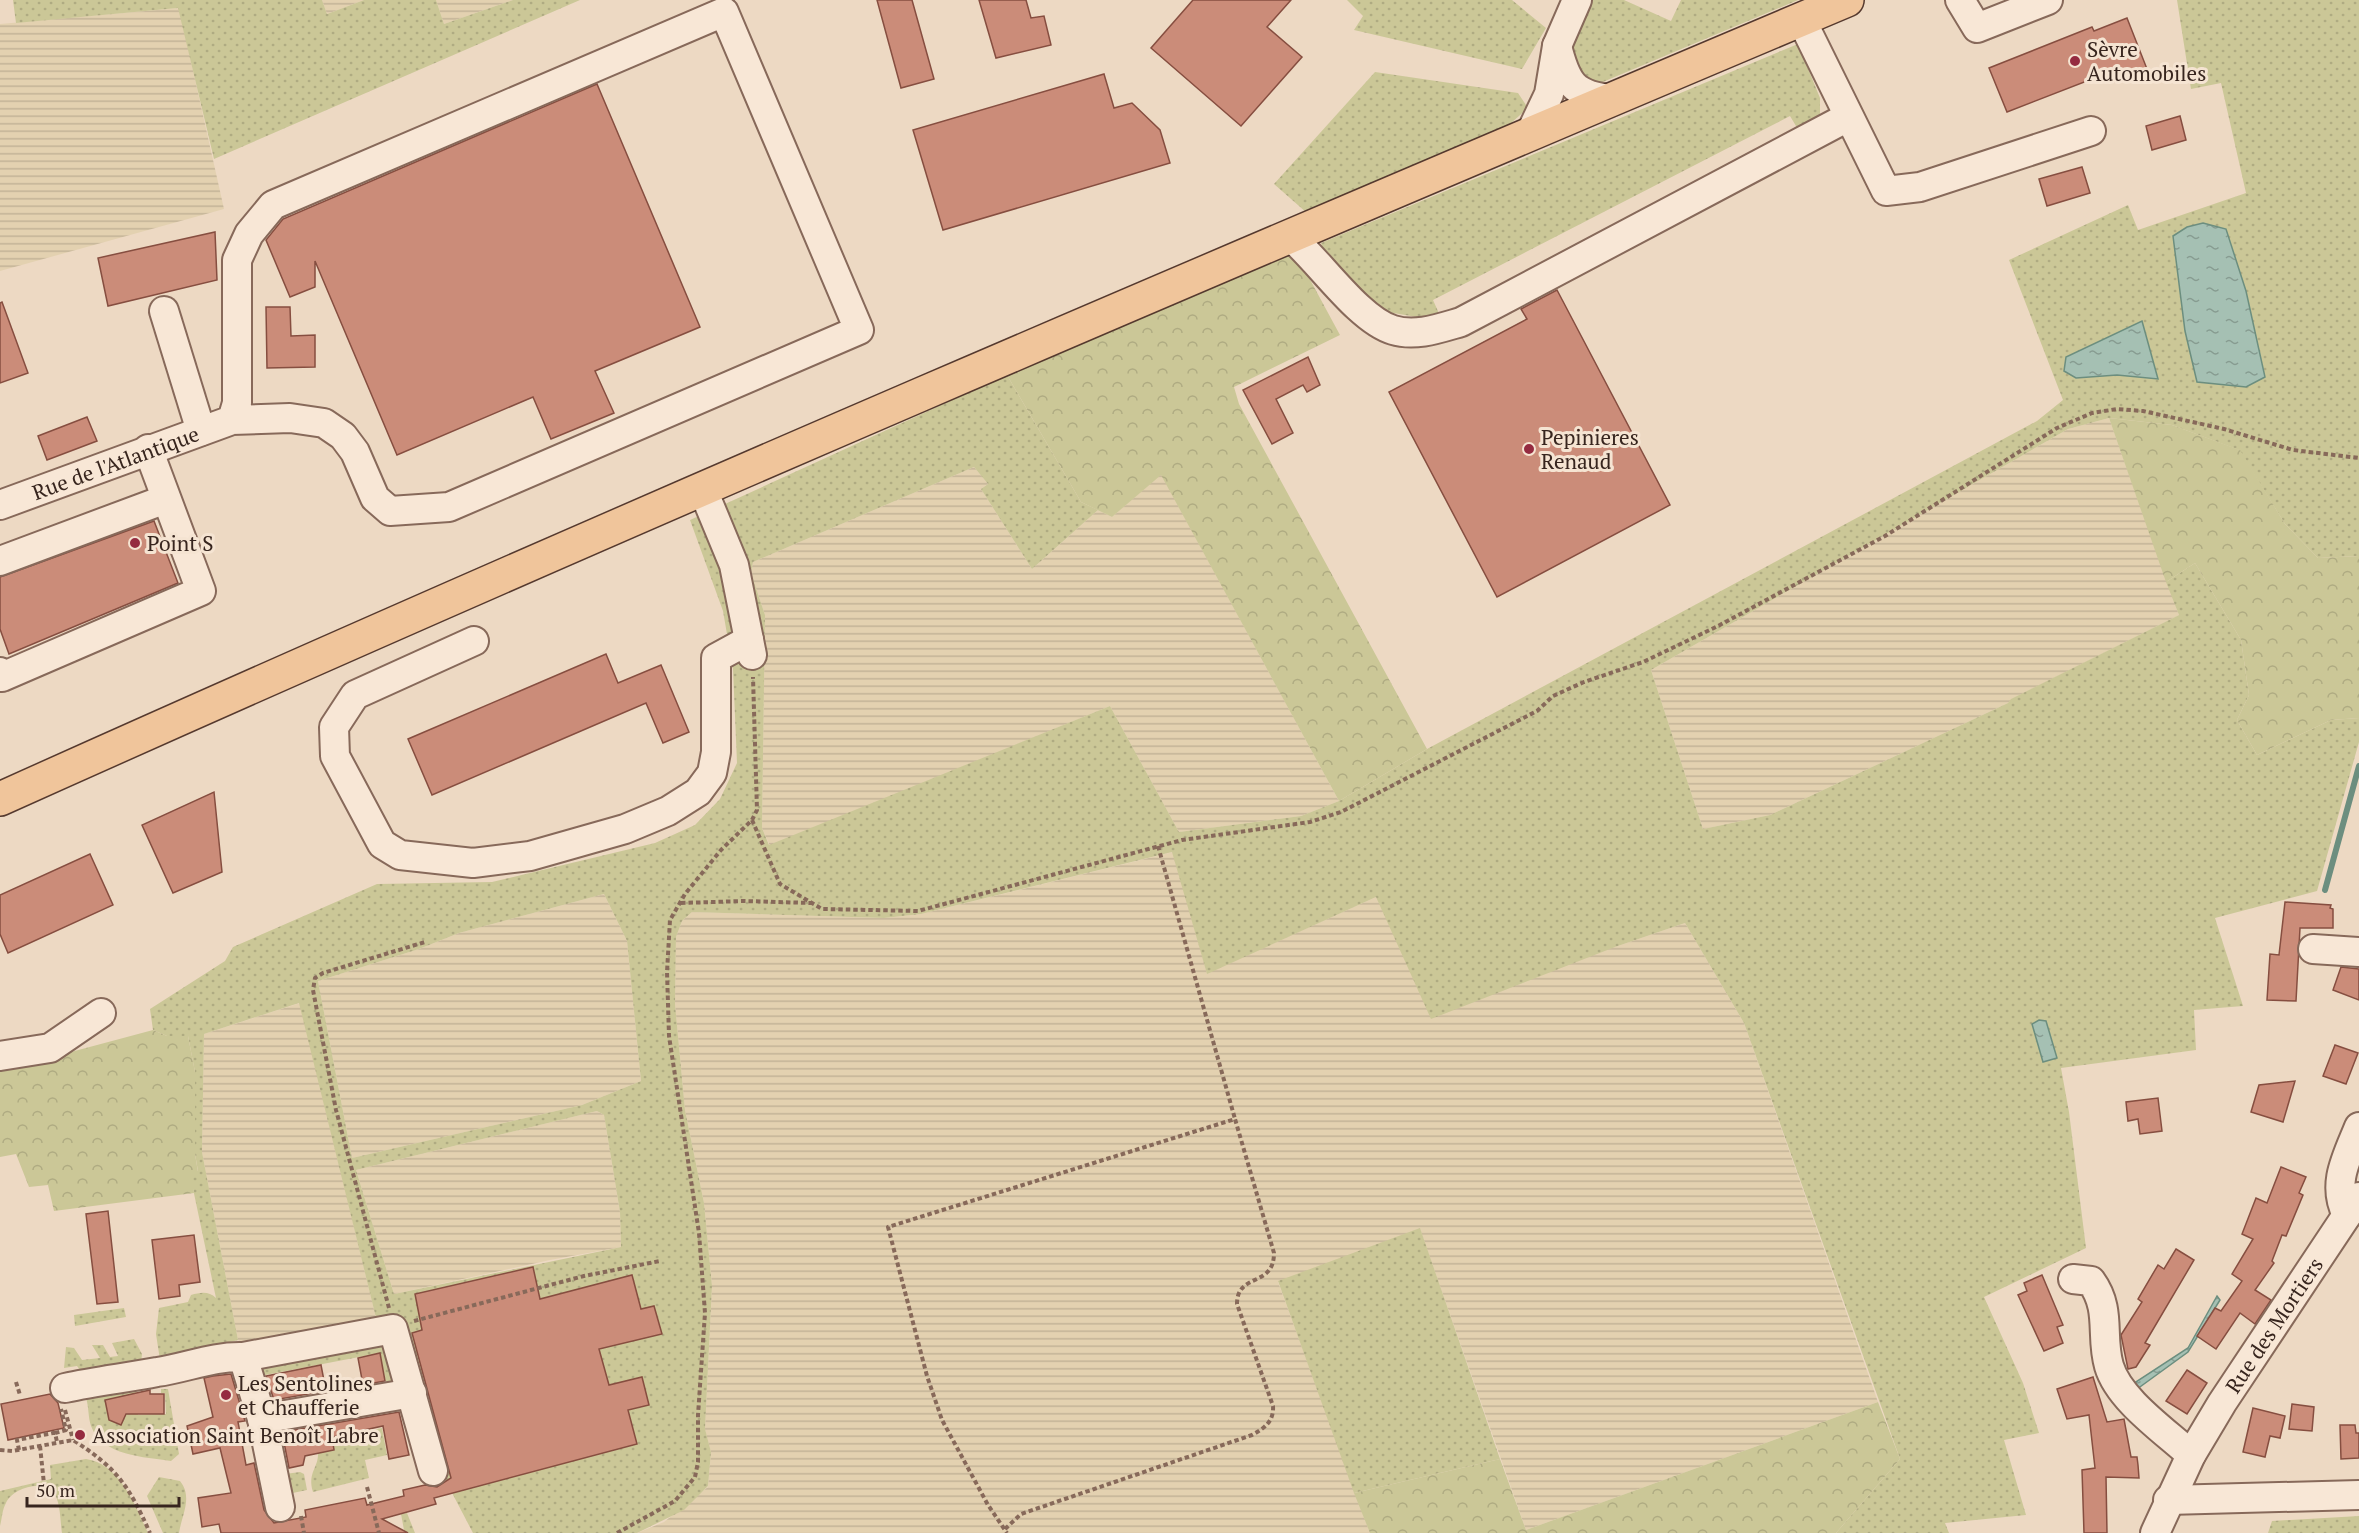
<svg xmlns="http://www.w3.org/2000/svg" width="2359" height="1533" font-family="'PT Serif',serif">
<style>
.farmland{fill:url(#farmland-rules)}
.grass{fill:url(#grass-dots);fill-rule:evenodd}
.forest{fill:url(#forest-crowns)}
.water{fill:url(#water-ripples);stroke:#6c8e7f;stroke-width:1.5}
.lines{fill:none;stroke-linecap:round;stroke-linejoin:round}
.stream{stroke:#6c8e7f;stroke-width:6}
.building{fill:#cb8c79;stroke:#864e40;stroke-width:1.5}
.minor-casing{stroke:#87695a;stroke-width:32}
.major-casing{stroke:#55392e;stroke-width:36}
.path{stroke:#87695a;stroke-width:4;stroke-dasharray:4.5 3;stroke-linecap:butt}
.minor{stroke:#f8e7d6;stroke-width:28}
.major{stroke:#f0c59b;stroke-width:33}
.poi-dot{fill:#952b40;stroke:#f5e4d2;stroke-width:2}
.labels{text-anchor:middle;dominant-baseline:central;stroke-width:6;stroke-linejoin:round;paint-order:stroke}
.poi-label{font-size:21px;fill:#37251e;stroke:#f5e4d2;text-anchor:start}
.street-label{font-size:21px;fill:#37251e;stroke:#f5e4d2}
</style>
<defs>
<pattern id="farmland-rules" width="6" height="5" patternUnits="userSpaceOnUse" patternTransform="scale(1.5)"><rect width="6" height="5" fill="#e3d1b0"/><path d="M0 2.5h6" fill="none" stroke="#c3b397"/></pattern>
<pattern id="grass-dots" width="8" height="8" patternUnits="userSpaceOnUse" patternTransform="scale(1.5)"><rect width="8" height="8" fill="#cbc797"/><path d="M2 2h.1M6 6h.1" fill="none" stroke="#afab82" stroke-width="1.8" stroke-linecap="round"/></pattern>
<pattern id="forest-crowns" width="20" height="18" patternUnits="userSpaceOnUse" patternTransform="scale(1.5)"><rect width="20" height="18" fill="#cbc797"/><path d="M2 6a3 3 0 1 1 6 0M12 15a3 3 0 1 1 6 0" fill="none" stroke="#afab82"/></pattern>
<pattern id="water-ripples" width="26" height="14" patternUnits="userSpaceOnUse" patternTransform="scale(1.5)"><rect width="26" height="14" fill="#a5c0b3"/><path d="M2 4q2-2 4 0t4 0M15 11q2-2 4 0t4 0" fill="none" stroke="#879c91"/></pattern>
</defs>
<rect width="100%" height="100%" fill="#edd9c3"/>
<!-- farmland -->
<g class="farmland">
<path d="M322,0H364L327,14Z"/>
<path d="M436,0H513L444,24Z"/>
<path d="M179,8L224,209L0,271V24Z"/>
<path d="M2109,418L2179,615L2012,699L2008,703L1770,815L1703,829L1651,670L2068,429Z"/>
<path d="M974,467L988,484L981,489L1032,569L1098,510L1112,517L1161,474L1339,801L1301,816L1179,832L1110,706L770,846L762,828L765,615L751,573L753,562Z"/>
<path d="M1173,852L1207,973L1376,897L1615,947L1685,923L1744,1023L1878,1402L1526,1530L1420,1229L1278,1282L1370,1533H637L664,1522L708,1487L711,1452L705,1430L712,1286L704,1203L685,1110L675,1004L676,937L682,921L692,912L884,918L921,914Z"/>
<path d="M604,894L627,941L641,1081L582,1105L352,1158L318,981L419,949L459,933Z"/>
<path d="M300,1003L377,1322L251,1349L238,1340L202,1152L204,1034Z"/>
<path d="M597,1111L604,1115L620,1212L621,1247L550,1260L394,1294L356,1170Z"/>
</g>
<!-- grass -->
<g class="grass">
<path d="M13,0H322L327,14L364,0H436L444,24L513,0H580L214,159L178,8L16,23Z"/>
<path d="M1347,0H1512L1546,28L1522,69L1354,30L1363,16Z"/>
<path d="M1593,0H1624L1671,21L1681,0H1798L1598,84C1579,76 1576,63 1570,44Z"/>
<path d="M2177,0H2359V556L2318,558L2285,524L2239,450L2172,425L2109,418L2068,429L1651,670L1703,829L1770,815L2008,703L2011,699L2179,615L2166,582L2195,563L2241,640L2249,695L2237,720L2257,755L2331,720L2359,718V742L2317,891L2215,918L2243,1006L2194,1010L2196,1050L2061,1068L2069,1112L2086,1248L1984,1297L2023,1383L2039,1433L2004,1440L2026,1515L1945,1523L1949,1533H1836L1900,1459L1744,1023L1685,923L1615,947L1431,1019L1376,897L1207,974L1172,852L921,914L884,918L692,912L682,921L676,937L675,1004L685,1110L704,1203L712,1286L705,1429L711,1452L708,1486L684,1510L637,1533H473L438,1466L377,1322L299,1003L204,1034L202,1152L238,1340L160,1360L156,1334L159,1308L188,1302L191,1295C201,1292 209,1291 216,1298L192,1184V1173L198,1171L195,1154V1072L188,1036H167L153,1030L150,1009L225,961L233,947L377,884L492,882L655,843L695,825L720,799L737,763L733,669L723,611L690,520L1007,375L1081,502L1098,510L1032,569L981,489L988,484L974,467L753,562L751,573L765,615L762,828L769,845L1110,706L1179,832L1301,816L1339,801L1427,749L2037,421L2063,400L2009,260L2128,205L2138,230L2246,193L2221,83L2191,89ZM2203,223L2226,229L2246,291L2265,377L2246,387L2185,331L2173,236L2187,227ZM604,894L627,941L641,1081L582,1105L352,1158L318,981L419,949L459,933ZM597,1111L604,1115L620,1212L621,1247L394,1294L356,1170Z"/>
<path d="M1798,44L1820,98V117L1799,131L1790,116L1433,300L1441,318L1434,320L1382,311L1327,258L1321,243Z"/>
<path d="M1375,72L1518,93L1528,108L1510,124L1307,213L1274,184Z"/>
<path d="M1420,1228L1500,1459L1354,1493L1278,1281Z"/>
<path d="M124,1308L126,1317L75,1326L74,1315Z"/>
<path d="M383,1336L400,1383L388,1393L380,1353L260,1376L262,1362Z"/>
<path d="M134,1339L142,1354L141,1363L80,1370L77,1366L64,1368L66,1347L74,1348L82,1360L100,1358L92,1345H103L110,1357L118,1356L112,1343Z"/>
<path d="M136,1385L138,1415L166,1414L165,1393H161V1389H168L179,1454L171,1461C145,1457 102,1456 91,1426C88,1418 89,1407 86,1398Z"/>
<path d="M382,1428L387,1455L365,1460L369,1478L313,1492C307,1472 319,1468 318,1452L334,1450L332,1437Z"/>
<path d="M86,1459C120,1464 135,1505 148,1533H62C60,1522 61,1499 52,1491C40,1480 12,1489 6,1503C2,1510 2,1519 0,1526V1491L51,1479L50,1465Z"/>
<path d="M300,1472L304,1474L307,1490L288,1494L285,1474Z"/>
<path d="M159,1477L180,1481C193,1497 182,1514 179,1533H163L147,1496Z"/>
<path d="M407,1513L415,1533H401L404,1530L401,1514Z"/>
<path d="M2359,1516V1533H2268L2272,1521Z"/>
</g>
<!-- forest -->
<g class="forest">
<path d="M1294,250L1340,335L1234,387L1239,404L1427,749L1339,801L1161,475L1112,517L1081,502L1007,375Z"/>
<path d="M2109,418L2172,425L2240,450L2285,524L2318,558L2359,556V718L2331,720L2257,755L2237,720L2249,695L2241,640L2195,563L2166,582Z"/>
<path d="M153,1030L167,1036H188L195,1072V1154L198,1172L192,1174L194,1193L54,1211L48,1185L29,1187L16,1154L0,1157V1071Z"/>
<path d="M1878,1402L1900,1459L1836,1533H1370L1354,1493L1500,1459L1526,1530Z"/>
</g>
<!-- water -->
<g class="water">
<path d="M2203,223L2226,229L2246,291L2265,377L2246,387L2197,382L2185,331L2173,236L2187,227Z"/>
<path d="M2142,321L2158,379L2117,375L2076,378L2064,371L2066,357Z"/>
<path d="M2039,1020L2046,1021L2057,1058L2043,1062L2032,1024Z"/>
<path d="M2217,1296L2220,1300L2188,1352L2133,1392L2125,1389L2188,1348Z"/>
</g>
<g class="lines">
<!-- stream -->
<path class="stream" d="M2325,890L2359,766"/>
</g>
<!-- building -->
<g class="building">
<path d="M877,0H912L934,79L901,88Z"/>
<path d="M979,0H1026L1031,18L1044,16L1051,45L996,58Z"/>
<path d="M1193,0H1291L1267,27L1302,57L1241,126L1151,48Z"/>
<path d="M2127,18L2147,69L2114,82L2110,72L2007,112L1989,68L2092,27L2094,31Z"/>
<path d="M1104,74L1114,108L1132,103L1160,130L1170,163L943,230L913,130Z"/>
<path d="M597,84L700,327L595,371L614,413L551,439L533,397L397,455L315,261V287L290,297L266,240L283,219Z"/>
<path d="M2180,116L2186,140L2152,150L2146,126Z"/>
<path d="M2082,167L2090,193L2047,206L2039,179Z"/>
<path d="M215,232L217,280L108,306L98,258Z"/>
<path d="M1557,290L1670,505L1497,597L1389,392L1527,319L1521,309Z"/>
<path d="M2,302L28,373L0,383V303Z"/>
<path d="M266,307H290L291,336L315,335V367L267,368Z"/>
<path d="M1308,357L1320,385L1307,392L1303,385L1276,399L1293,433L1272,444L1243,390Z"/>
<path d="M87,417L97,441L47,460L38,436Z"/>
<path d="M154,521L178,583L9,654L0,629V577Z"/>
<path d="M606,654L618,683L661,665L689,732L663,743L646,703L432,795L408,739Z"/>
<path d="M214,792L222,872L173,893L142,825Z"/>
<path d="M90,854L113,905L8,953L0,934V895Z"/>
<path d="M2285,902L2331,905L2330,908L2333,909V928H2300L2296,1001L2267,1000L2270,954L2279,955Z"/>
<path d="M2341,967L2359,969V1000L2333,990Z"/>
<path d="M2335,1045L2358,1053L2346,1084L2323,1076Z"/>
<path d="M2295,1081L2283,1122L2251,1112L2259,1085Z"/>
<path d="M2158,1098L2162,1131L2140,1134L2138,1119L2128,1121L2126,1102Z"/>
<path d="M2281,1167L2306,1177L2299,1193L2303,1195L2286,1236L2282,1235L2272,1261L2274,1263L2255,1290L2271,1300L2255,1324L2240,1313L2216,1349L2197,1336L2215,1308L2221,1311L2242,1281L2232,1274L2253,1239L2242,1234L2256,1198L2267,1203Z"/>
<path d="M108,1211L118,1302L97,1304L86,1214Z"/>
<path d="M194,1235L200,1282L179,1285L180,1296L159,1299L152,1240Z"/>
<path d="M2176,1249L2194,1260L2145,1343L2150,1345L2136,1367L2128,1369L2121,1335L2142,1302L2138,1299L2158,1265L2164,1269Z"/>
<path d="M533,1267L540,1299L632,1275L641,1309L654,1306L662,1334L599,1349L609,1385L642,1377L649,1405L628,1410L637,1444L434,1498L436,1504L382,1519L408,1533H221L219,1524L202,1527L198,1498L231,1493L220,1448L193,1454L187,1426L213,1417L204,1378L213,1376L231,1374L245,1421L238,1422L246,1465L254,1463L264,1510L274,1523L306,1517L305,1510L365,1498L367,1505L404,1496L403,1490L425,1485L437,1487L451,1478L412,1333L422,1330L415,1294Z"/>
<path d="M2042,1275L2063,1325L2057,1327L2063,1343L2044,1351L2018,1295L2027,1291L2024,1283Z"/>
<path d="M380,1353L385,1381L363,1385L358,1358Z"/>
<path d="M321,1365L326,1391L274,1400L266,1376Z"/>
<path d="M2187,1370L2207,1383L2187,1414L2166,1401Z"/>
<path d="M2093,1377L2107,1422L2124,1419L2131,1457H2137L2138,1465L2139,1478L2106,1477L2107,1533H2084L2082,1470L2095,1468L2089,1415L2067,1419L2057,1389Z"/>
<path d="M150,1390V1394H164V1414H126L121,1425L109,1420L105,1400Z"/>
<path d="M50,1394L58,1403L64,1428L8,1440L1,1404Z"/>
<path d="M2292,1404L2314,1407L2312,1431L2289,1429Z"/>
<path d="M2253,1408L2285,1416L2280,1438L2270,1436L2265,1457L2243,1452Z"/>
<path d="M399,1412L409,1455L389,1459L383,1426L332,1437L334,1450L305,1456L303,1465L289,1468L282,1432Z"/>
<path d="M2340,1425H2355L2356,1433H2359V1458L2341,1459Z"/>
</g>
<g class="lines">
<!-- minor casing -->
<g class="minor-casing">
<g id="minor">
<path d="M1960,0L1977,28L2048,0"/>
<path d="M1801,19L1886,191L1920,187L2091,131"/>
<path d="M1557,46L1577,0"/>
<path d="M1530,134L1549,94L1557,46C1566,82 1573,96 1612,99"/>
<path d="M1291,237C1320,262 1359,320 1393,330C1416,337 1440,328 1461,322L1848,117"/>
<path d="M164,311L201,431"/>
<path d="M703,490L734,565L752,655"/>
<path id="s1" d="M0,505L232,420L290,418L324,423L343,436L355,452L375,498L390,511L449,507L859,330L724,12L273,205L249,234L237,260V403L232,420"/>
<path d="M0,561L166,499"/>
<path d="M474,641L355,695L334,727L335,756L382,844L400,855L473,863L530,856L625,829L668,811L698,792L712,773L716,752V658L749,640"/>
<path d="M0,672L2,677L201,591L148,449"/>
<path d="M2313,949L2359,952"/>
<path d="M0,1056L50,1048L101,1013"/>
<path d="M2347,1215C2331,1184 2347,1157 2359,1127"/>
<path d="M2073,1279L2091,1281C2112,1310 2100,1335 2109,1366C2119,1400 2165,1431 2191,1455"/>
<path d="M243,1357L393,1329L433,1471"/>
<path d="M65,1388C96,1381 126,1378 157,1372C186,1368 213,1356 243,1357L262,1419L412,1393"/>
<path d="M262,1419L280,1507"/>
<path d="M2168,1500L2359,1495"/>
<path id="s2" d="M2155,1533L2191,1455L2222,1403L2359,1197"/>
</g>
</g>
<!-- major casing -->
<g class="major-casing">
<path id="major" d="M0,799C612,524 1229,261 1847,0"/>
</g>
<!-- path -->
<g class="path">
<path d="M752,820L780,884L822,909L918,911L1182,840L1310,822L1341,812L1537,711L1553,696L1584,682L1643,662L1718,626L1885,536L2057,428L2092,413L2117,409L2143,411L2224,429L2293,450L2359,458"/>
<path d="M1158,846L1235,1119"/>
<path d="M681,903L744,901L811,903"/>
<path d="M389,1308L336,1110L313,990L315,978L323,973L425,942"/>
<path d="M414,1321L584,1276L660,1261"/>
<path d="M16,1382L20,1395"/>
<path d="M65,1410L73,1440"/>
<path d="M55,1433L66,1430L61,1409"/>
<path d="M40,1446L44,1484"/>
<path d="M0,1450L12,1451L73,1440C117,1468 129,1486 150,1533"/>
<path d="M19,1450L17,1440L53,1433H55L57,1442"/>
<path d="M367,1487L379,1533"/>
<path d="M301,1516L304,1533"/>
<path d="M1005,1529L1021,1514L1252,1435C1265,1428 1274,1421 1273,1406L1237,1304C1237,1272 1274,1288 1274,1253L1235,1119L888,1227L927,1376L942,1420L988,1505L1007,1533"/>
<path d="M617,1533L675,1501L695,1477L698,1462V1415L705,1313L699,1233L669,1036L667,972L670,920L685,894L721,850L752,820L757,810L753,677"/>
</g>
<!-- minor -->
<use href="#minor" class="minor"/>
<!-- major -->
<use href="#major" class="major"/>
</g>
<!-- markers -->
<g class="poi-dot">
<circle cx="2075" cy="61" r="6"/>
<circle cx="1529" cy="449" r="6"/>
<circle cx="135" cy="543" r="6"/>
<circle cx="226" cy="1395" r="6"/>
<circle cx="80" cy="1435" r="6"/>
</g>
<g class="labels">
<!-- poi labels -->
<g class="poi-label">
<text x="2087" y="49">Sèvre<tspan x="2087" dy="24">Automobiles</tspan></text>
<text x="1541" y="437">Pepinieres<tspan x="1541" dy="24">Renaud</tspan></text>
<text x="147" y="543">Point S</text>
<text x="238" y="1383">Les Sentolines<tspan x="238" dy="24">et Chaufferie</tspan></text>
<text x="92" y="1435">Association Saint Benoît Labre</text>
</g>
<!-- street labels -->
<g class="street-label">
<text stroke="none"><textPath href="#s1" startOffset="123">Rue de l'Atlantique</textPath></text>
<text stroke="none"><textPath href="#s2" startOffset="240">Rue des Mortiers</textPath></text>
</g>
</g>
<!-- scale -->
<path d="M27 1497v9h152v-9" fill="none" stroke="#37251e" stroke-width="3"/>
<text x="36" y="1497" font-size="18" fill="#37251e" stroke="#f5e4d2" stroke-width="4.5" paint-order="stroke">50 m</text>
</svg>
